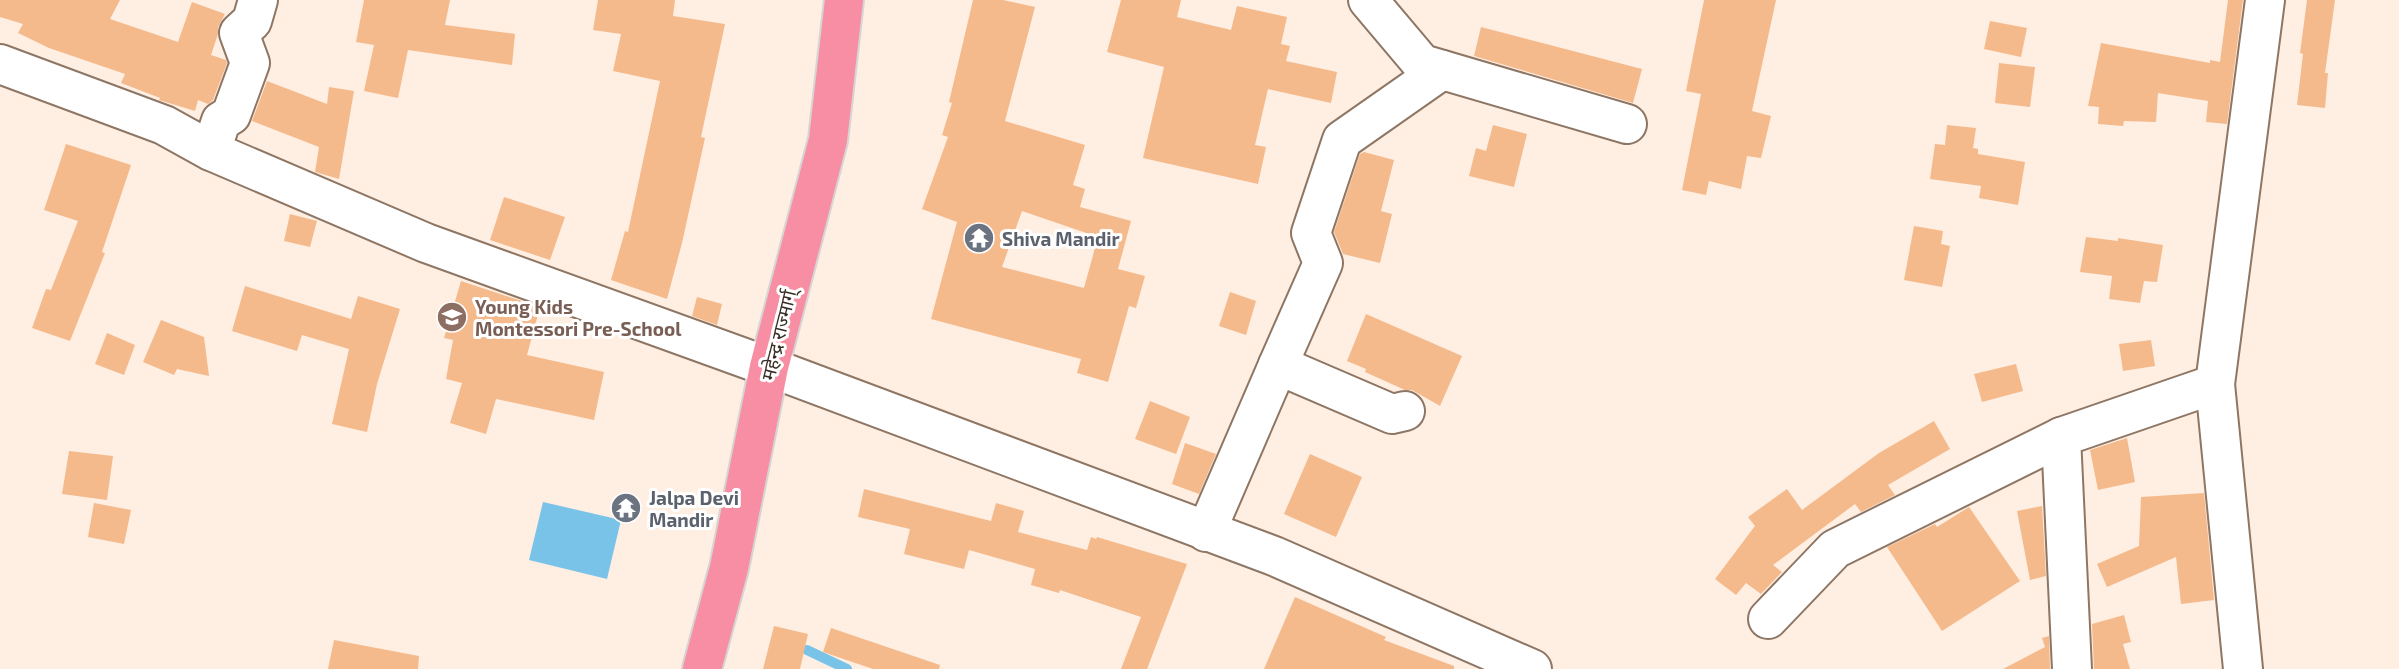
<svg xmlns="http://www.w3.org/2000/svg" width="2399" height="669" font-family="'Exo 2','Noto Sans Devanagari',sans-serif">
<style>
.water{fill:#79c3e9}
.lines{fill:none;stroke-linecap:round;stroke-linejoin:round}
.stream{stroke:#79c3e9;stroke-width:10}
.building{fill:#f5ba8c;fill-rule:evenodd}
.minor-casing{stroke:#8e7664;stroke-width:42}
.highway-casing{stroke:#d7d5d3;stroke-width:42}
.minor{stroke:#fff;stroke-width:38}
.highway{stroke:#f78ea4;stroke-width:38}
.labels{text-anchor:middle;dominant-baseline:central;stroke-width:6;stroke-linejoin:round;paint-order:stroke}
.worship-label{font-size:19px;font-weight:bold;fill:#5b616d;stroke:#fff;text-anchor:start}
.education-label{font-size:19px;font-weight:bold;fill:#785e54;stroke:#fff;text-anchor:start}
.street-label{font-size:19px;fill:#372d25;stroke:#fff}
</style>
<rect width="100%" height="100%" fill="#ffeee2"/>
<!-- water -->
<path class="water" d="M543,502L621,520L607,579L529,560Z"/>
<g class="lines">
<!-- stream -->
<path class="stream" d="M807,650L847,669"/>
</g>
<!-- building -->
<g class="building">
<path d="M0,0H120L110,19L178,42L192,2L225,14L218,27V34L211,55L226,60L227,63L213,100L208,104L198,100L195,111L159,100L160,98L121,83L125,74L49,48L18,33L23,24L0,17Z"/>
<path d="M364,0H450L445,25L515,34L512,65L408,50L398,98L364,91L374,45L356,42Z"/>
<path d="M598,0H675L673,16L725,24L701,137L705,138L682,243L667,299L611,280L625,231L628,232L660,81L613,71L621,34L593,30Z"/>
<path d="M973,0H1003L1035,7L1005,121L1085,145L1073,185L1085,189L1080,207L1131,221L1118,269L1145,276L1136,308L1129,306L1108,382L1077,373L1081,359L931,319L957,222L922,209L948,137L942,135L952,103L949,102ZM1022,211L1098,237L1084,288L1002,267Z"/>
<path d="M1121,0H1181L1177,17L1231,30L1237,6L1287,17L1281,44L1290,46L1286,61L1337,72L1331,103L1268,89L1255,145L1266,147L1258,184L1143,158L1164,67L1107,52Z"/>
<path d="M1704,0H1776L1752,111L1771,116L1761,158L1747,156L1741,189L1709,181L1706,195L1682,190L1701,94L1686,91Z"/>
<path d="M2228,0H2243L2227,124L2206,122L2208,101L2158,93L2156,122L2124,121L2123,126L2098,124L2099,107L2088,106L2101,43L2210,63V60L2220,62Z"/>
<path d="M2307,0H2335L2325,73H2328L2325,108L2297,105L2303,54L2300,53Z"/>
<path d="M1990,21L2027,28L2021,57L1984,49Z"/>
<path d="M1481,27L1642,69L1633,103L1474,56Z"/>
<path d="M1999,63L2035,67L2030,107L1995,103Z"/>
<path d="M267,81L327,104L329,87L354,91L339,179L315,172L319,147L252,121Z"/>
<path d="M1493,125L1527,134L1514,187L1469,176L1476,148L1486,151Z"/>
<path d="M1947,125L1976,128L1973,148L1978,149V154L2025,162L2018,205L1979,198L1981,186L1930,179L1935,144L1945,145Z"/>
<path d="M66,144L131,165L102,252L105,253L70,341L32,328L46,289L51,290L78,221L44,210Z"/>
<path d="M1364,152L1394,160L1381,211L1392,214L1380,263L1343,254L1334,232L1360,154Z"/>
<path d="M504,197L565,217L550,260L490,240Z"/>
<path d="M290,214L317,221L310,247L284,241Z"/>
<path d="M1914,226L1943,231L1941,244L1950,246L1942,287L1904,280Z"/>
<path d="M2086,237L2118,241V238L2163,245L2157,282L2144,281L2140,303L2109,299L2112,276L2080,272Z"/>
<path d="M461,281L540,307L527,355L604,372L594,420L496,399L486,434L450,423L462,383L446,379L453,340L444,338Z"/>
<path d="M245,286L351,319L358,296L400,309L377,384L367,432L332,424L349,349L302,335L297,351L232,331Z"/>
<path d="M1230,292L1256,301L1246,335L1219,326Z"/>
<path d="M697,297L722,304L717,325L692,316Z"/>
<path d="M1366,314L1462,356L1440,406L1412,390H1405L1365,372L1366,369L1347,361Z"/>
<path d="M161,320L204,337L209,376L177,369L174,375L143,362Z"/>
<path d="M107,333L135,345L124,375L95,364Z"/>
<path d="M2151,340L2155,366L2123,371L2119,344Z"/>
<path d="M2016,364L2023,391L1982,402L1974,374Z"/>
<path d="M1150,401L1190,417L1176,454L1135,439Z"/>
<path d="M1934,421L1950,449L1888,485L1895,495L1861,512L1855,504L1773,565L1782,572L1761,594L1746,583L1736,595L1715,579L1755,526L1748,517L1787,489L1802,510L1879,453Z"/>
<path d="M2127,438L2135,482L2098,490L2090,450Z"/>
<path d="M1185,443L1216,454L1199,494L1172,484Z"/>
<path d="M69,451L113,456L107,500L62,494Z"/>
<path d="M1310,454L1362,477L1336,537L1284,514Z"/>
<path d="M864,489L991,521L996,503L1024,511L1018,532L1087,550L1091,537L1096,539L1097,537L1187,564L1147,669H1121L1141,617L1060,590L1059,593L1031,585L1035,569L969,550L964,569L904,554L910,529L858,517Z"/>
<path d="M2204,493L2214,600L2181,604L2176,557L2107,587L2097,564L2139,546L2141,497Z"/>
<path d="M94,503L131,510L124,544L88,537Z"/>
<path d="M2042,506L2046,576L2030,580L2017,511Z"/>
<path d="M1969,507L2020,581L1942,631L1887,547L1935,524L1937,527Z"/>
<path d="M1295,597L1386,637L1384,640L1454,666V669H1264Z"/>
<path d="M2124,615L2131,642L2123,644L2130,669H2094L2092,624Z"/>
<path d="M774,626L808,634L800,669H763Z"/>
<path d="M831,628L940,665L939,669H873L823,652Z"/>
<path d="M2049,636L2050,669H2003L2045,647L2042,638Z"/>
<path d="M334,640L419,656L418,669H328Z"/>
</g>
<g class="lines">
<!-- minor casing -->
<g class="minor-casing">
<g id="minor">
<path d="M1368,0L1422,64L1627,124"/>
<path d="M0,64L164,125L211,151L426,243L769,367L1274,556L1532,669"/>
<path d="M211,151L221,121L231,115L250,63L239,33L252,21L258,0"/>
<path d="M1278,365L1323,263L1311,233L1342,140L1442,70"/>
<path d="M2215,384L2243,669"/>
<path d="M2061,437L2072,669"/>
<path d="M1206,532L1278,365L1392,414L1405,411"/>
<path d="M1768,619L1835,549L2061,437L2215,384L2265,0"/>
</g>
</g>
<!-- highway casing -->
<g class="highway-casing">
<path id="highway" d="M702,669L729,568L769,367L828,140L844,0"/>
</g>
<!-- minor -->
<use href="#minor" class="minor"/>
<!-- highway -->
<use href="#highway" class="highway"/>
</g>
<!-- icons -->
<defs>
<g id="temple-disc" transform="scale(1.575)"><circle r="9.5" fill="#6b7280" stroke="#fff"/><path d="M0-6L5-2H3V0L6.5 2.5H4V6H1.5V3h-3V6H-4V2.5H-6.5L-3 0V-2H-5Z" fill="#fff"/></g>
<g id="school-disc" transform="scale(1.575)"><circle r="9.5" fill="#8d6e63" stroke="#fff"/><path d="M0-5L7-2L0 1L-7-2ZM-4 1L0 2.5L4 1V4Q0 6-4 4Z" fill="#fff"/></g>
</defs>
<g fill-rule="evenodd">
<use href="#temple-disc" x="979" y="238"/>
<use href="#school-disc" x="452" y="317"/>
<use href="#temple-disc" x="626" y="508"/>
</g>
<g class="labels">
<!-- worship labels -->
<g class="worship-label">
<text x="1002" y="238">Shiva Mandir</text>
<text x="649" y="497">Jalpa Devi<tspan x="649" dy="22">Mandir</tspan></text>
</g>
<!-- education labels -->
<g class="education-label">
<text x="475" y="306">Young Kids<tspan x="475" dy="22">Montessori Pre-School</tspan></text>
</g>
<!-- street labels -->
<g class="street-label">
<text transform="translate(778 335) rotate(-76)">महेन्द्र राज्मार्ग्</text>
</g>
</g>
</svg>
